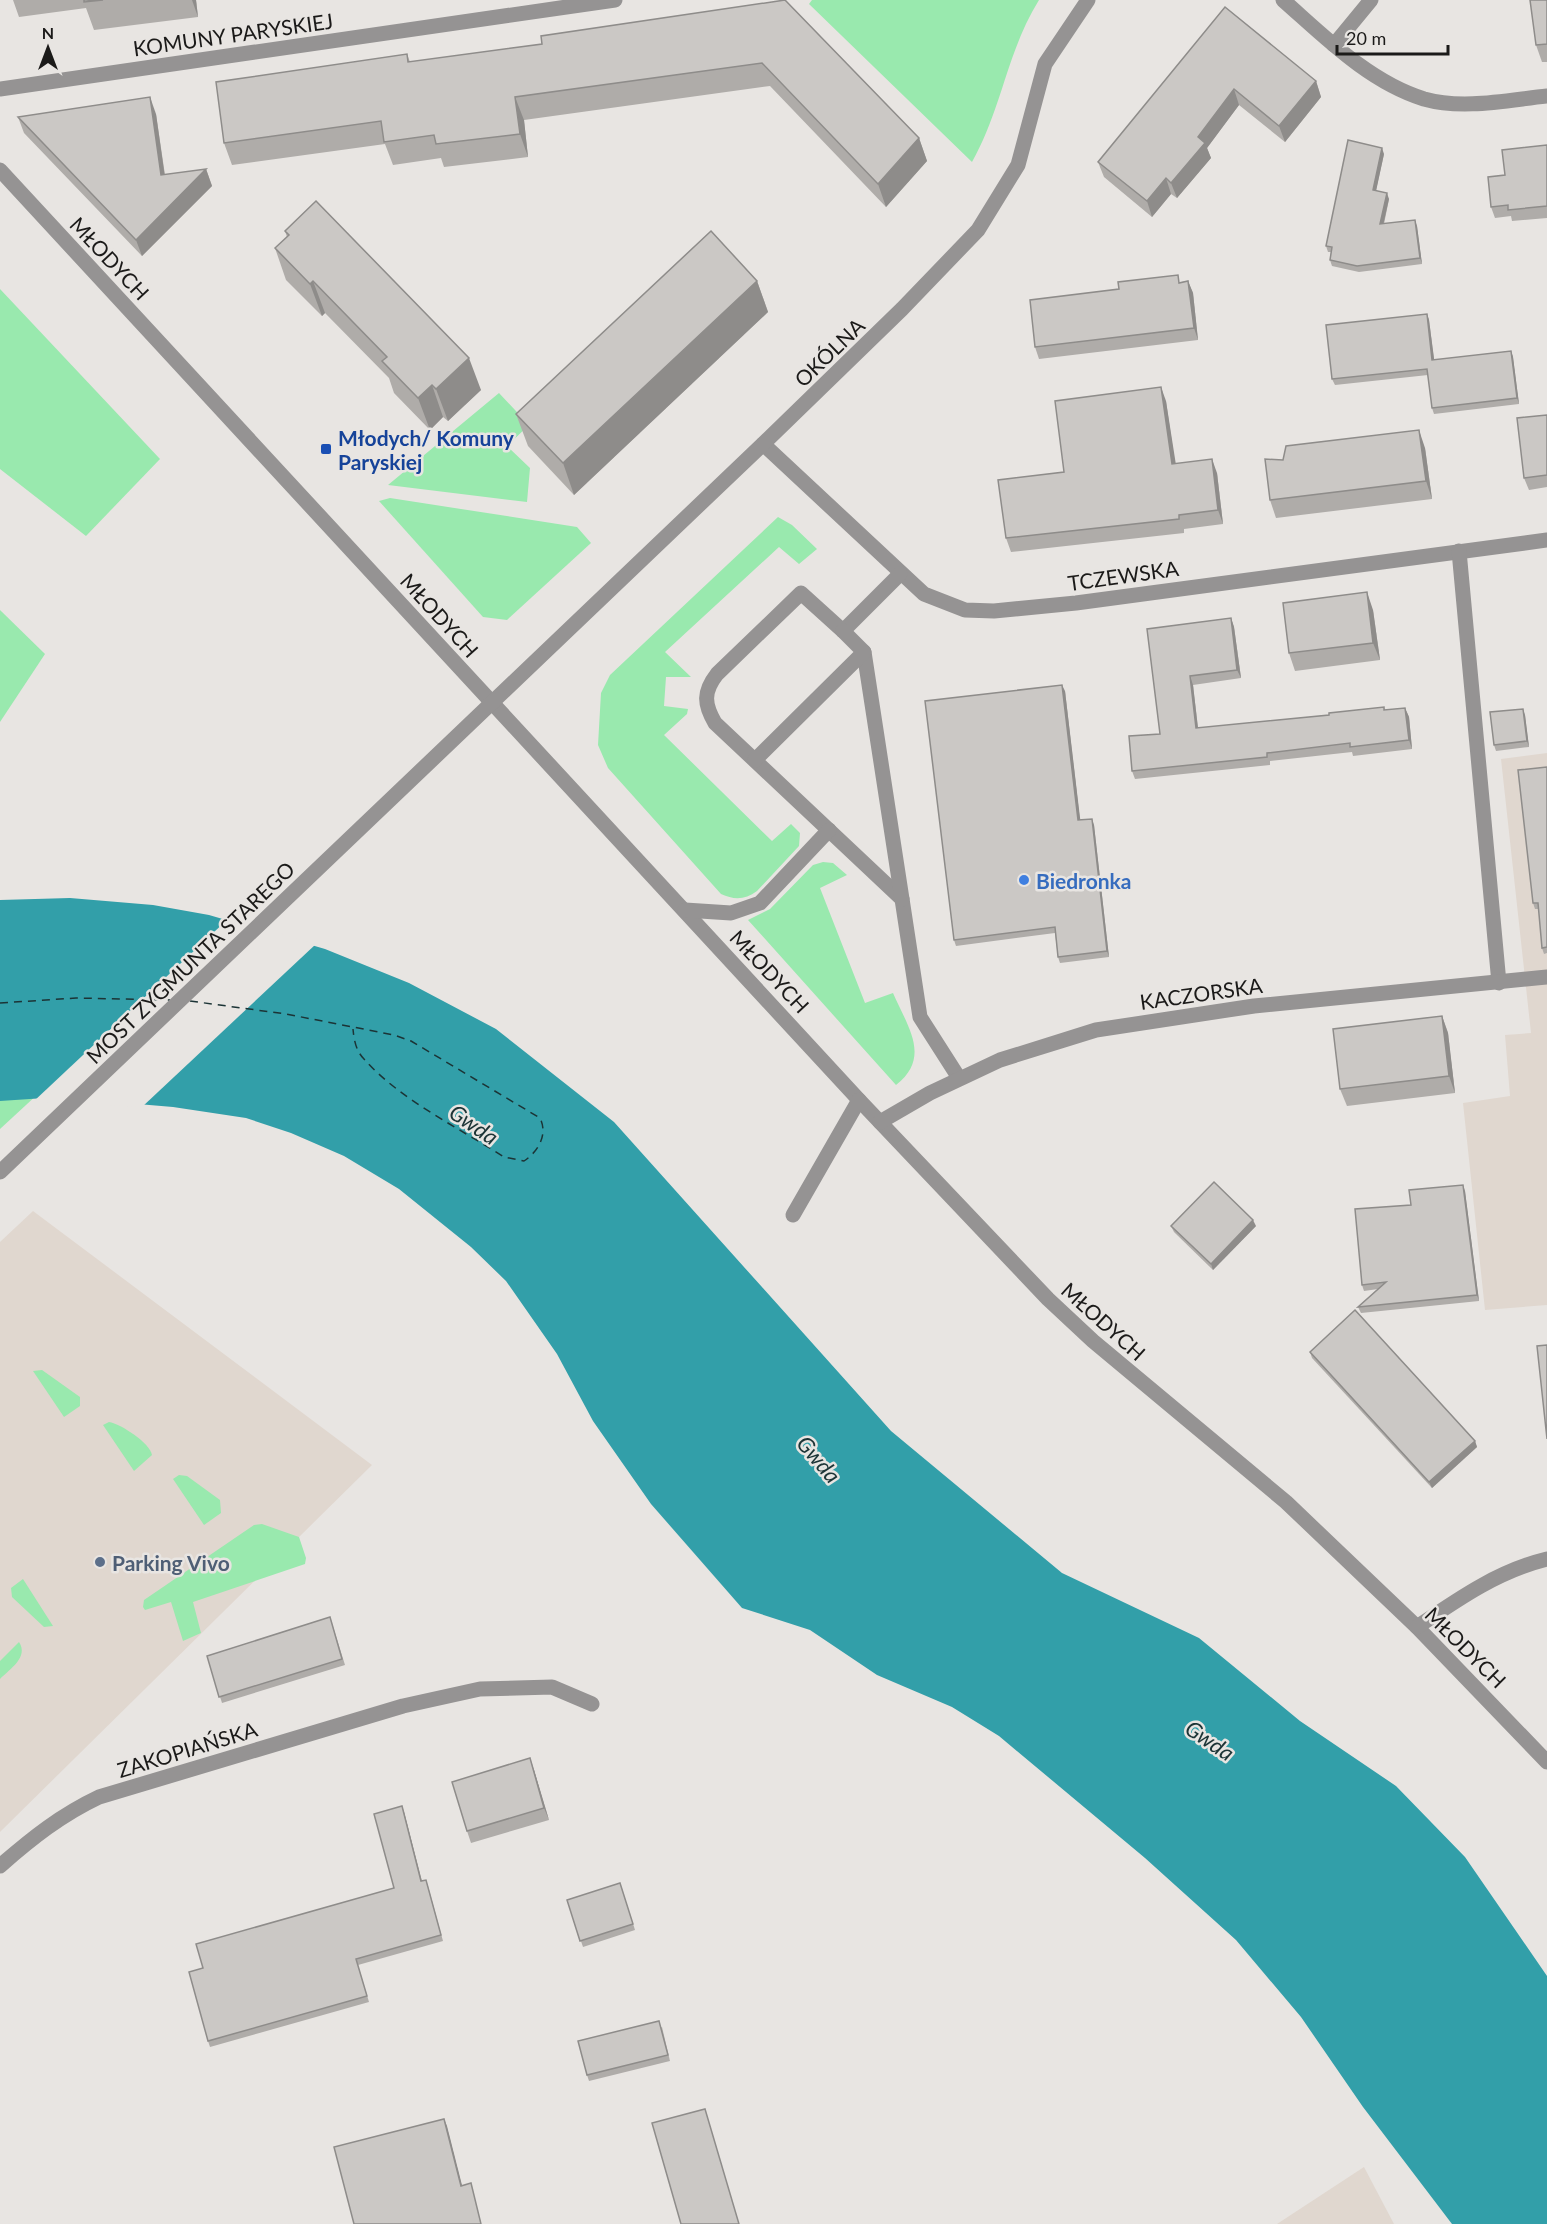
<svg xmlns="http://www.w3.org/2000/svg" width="1547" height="2224" font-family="Lato,sans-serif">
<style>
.built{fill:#e0d7cf}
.green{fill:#99e9ae}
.water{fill:#329fa9}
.pier{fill:#e8e5e2}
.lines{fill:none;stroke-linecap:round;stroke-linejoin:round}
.ferry{stroke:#1c3436;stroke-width:1.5;stroke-dasharray:8 6;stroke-linecap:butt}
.minor{stroke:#959393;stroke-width:15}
.wall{fill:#afaca9}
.shaded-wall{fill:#8e8c8a}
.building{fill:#cbc8c5;stroke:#8e8c8a;stroke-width:1.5}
.transit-dot{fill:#1a4fb4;stroke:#e8e5e2;stroke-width:2}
.shop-dot{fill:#3f7fe0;stroke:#e8e5e2;stroke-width:2}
.service-dot{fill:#5c6f8a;stroke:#e8e5e2;stroke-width:2}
.labels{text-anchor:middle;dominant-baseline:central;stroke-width:5;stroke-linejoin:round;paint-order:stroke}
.street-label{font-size:21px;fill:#1b1a19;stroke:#e8e5e2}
.transit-label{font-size:21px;font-weight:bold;fill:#164399;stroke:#e8e5e2;text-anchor:start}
.shop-label{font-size:21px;font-weight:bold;fill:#366cbe;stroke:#e8e5e2;text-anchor:start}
.service-label{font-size:21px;font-weight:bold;fill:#4e5e75;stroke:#e8e5e2;text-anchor:start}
.water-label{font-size:22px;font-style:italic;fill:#1c3436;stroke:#e8e5e2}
</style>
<rect width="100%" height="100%" fill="#e8e5e2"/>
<!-- built -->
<g class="built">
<path d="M1547,753V1305L1485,1310L1463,1103L1510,1096L1505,1035L1531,1033L1501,759Z"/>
<path d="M33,1211L372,1465L0,1832V1242Z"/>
<path d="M1364,2167L1394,2224H1277Z"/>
</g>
<!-- green -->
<g class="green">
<path d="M812,0H1039C1007,51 1002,109 972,162L809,4Z"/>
<path d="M0,289L160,459L86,536L0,469Z"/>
<path d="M499,393L529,425L507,446L530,468L527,502L388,485Z"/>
<path d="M390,498L577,527L591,543L507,620L483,617L379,501Z"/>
<path d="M778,517L792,525L817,549L799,564L779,547L665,652L691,677H666L664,706L688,709L687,714L664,735L772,841L791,824L800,833L799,846L757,891C745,900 734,900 721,894L608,768L598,745L601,693L610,675Z"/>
<path d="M0,610L45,654L0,722Z"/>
<path d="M823,862L833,863L847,875L820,888L865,1003L893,993C907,1026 932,1057 896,1085L748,920L770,909L813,865Z"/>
<path d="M39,1093L0,1129V1097Z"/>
<path d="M42,1370L80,1397V1406L64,1417L33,1371Z"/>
<path d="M109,1422C121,1424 150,1443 152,1455L134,1471L103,1425Z"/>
<path d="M179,1475L187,1476L220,1500L221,1513L204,1525L173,1479Z"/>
<path d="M262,1524L299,1537L306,1558L305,1564L193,1602L201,1633L183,1641L171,1602L145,1610L143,1607L144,1600L254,1525Z"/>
<path d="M23,1579L53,1626L44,1627L12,1597L11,1588Z"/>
<path d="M19,1642C29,1657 10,1669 0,1679V1661Z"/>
</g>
<!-- water -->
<path class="water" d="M70,898L153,905L209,915L325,949L409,983L496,1029L614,1122L891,1431L1062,1573L1199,1638L1300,1721L1396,1786L1465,1857L1547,1976V2224H1452L1363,2107L1301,2017L1236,1940L1145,1858L999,1736L952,1707L877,1675L810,1630L742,1608L651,1504L593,1421L557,1354L506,1281L471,1247L399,1189L344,1156L291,1133L246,1118L173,1107L114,1102L45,1098L0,1101V900Z"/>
<!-- pier -->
<path class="pier" d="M229,918L316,944L142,1107L33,1102Z"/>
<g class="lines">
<!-- ferry -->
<g class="ferry">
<path d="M190,1001L286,1014L394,1035L411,1041L540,1118C548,1134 539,1151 524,1161L504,1157C459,1128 399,1099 364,1059C356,1051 354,1040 353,1029"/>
<path d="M0,1003L76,998L170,1000"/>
</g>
<!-- minor -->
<g class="minor">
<path d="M1283,0C1325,37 1369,82 1424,99C1463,110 1508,100 1547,96"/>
<path d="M1334,45L1371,0"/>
<path d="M0,89L615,0"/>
<path d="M0,170L859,1100L1048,1299L1093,1341L1286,1502L1417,1627L1547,1762"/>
<path d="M763,444L924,594L965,610L994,611L1076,603L1547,540"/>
<path d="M1459,551L1499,983"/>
<path d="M900,574L843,631L801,593L717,674C703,692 704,704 715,723L902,899L920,1017L959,1078"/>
<path d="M864,652L902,899"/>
<path d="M755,760L864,652L843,631"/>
<path d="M685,910L731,913L760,903L829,830"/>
<path d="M880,1122L930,1093L1000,1060L1096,1030L1254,1006L1547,977"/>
<path d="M0,1172L763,444L902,309L978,230L1018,165L1045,64L1088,0"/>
<path d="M793,1215L859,1100"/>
<path d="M1417,1627C1458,1599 1498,1571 1547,1559"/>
<path d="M0,1866C32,1838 61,1815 99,1797L403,1706L480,1689L552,1687L592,1704"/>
</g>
</g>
<!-- wall -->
<g class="wall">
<path d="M13,0H196L198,17L94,30L86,8L19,17Z"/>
<path d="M785,0L919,138L927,161L886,207L770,86L524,120L528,157L444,167L441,158L393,165L385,144L232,165L224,143L407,54L410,62L542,44Z"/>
<path d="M1547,0V62H1542L1536,45Z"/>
<path d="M1225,7L1316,81L1321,97L1285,142L1239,105L1207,148L1211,158L1177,198L1171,194L1152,217L1104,177L1098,162Z"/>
<path d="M156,114L165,175L206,169L212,186L142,256L24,133L18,117Z"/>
<path d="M1547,145V218L1512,221L1511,216L1495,218L1491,207L1505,175Z"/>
<path d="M1384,154L1376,190L1389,199L1384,224L1417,226L1422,264L1359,272L1332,266L1330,260L1331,252H1328L1326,246Z"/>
<path d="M285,231L481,390L448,421L443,417L430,430L394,393L389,378L325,313L322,316L286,280L275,248L287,237Z"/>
<path d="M757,281L768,312L574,495L528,446L516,414Z"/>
<path d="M1188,281L1193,293L1198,340L1039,359L1035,347L1181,282Z"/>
<path d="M1427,314L1429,320L1434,360L1511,351L1513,357L1519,404L1434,414L1432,408L1428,375L1335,385L1332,379Z"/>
<path d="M1166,401L1175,464L1217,473L1223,524L1184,529V533L1011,552L1006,538L1064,472Z"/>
<path d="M1547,415V487L1529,490L1524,478Z"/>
<path d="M1425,448L1432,499L1276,518L1270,500L1283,460Z"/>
<path d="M1373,610L1380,660L1295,671L1289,653Z"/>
<path d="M1231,618L1234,627L1241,678L1193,685L1198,728L1329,715L1384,707L1385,710L1405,708L1409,717L1412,749L1353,756L1352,752L1270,761V765L1135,779L1132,771L1160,734L1147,629Z"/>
<path d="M1065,691L1080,820L1094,825L1109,957L1060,963L1058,957L1055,933L956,946L954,940Z"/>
<path d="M1525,715L1529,747L1496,751L1494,745Z"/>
<path d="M1547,767V953L1544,954L1542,948L1539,909H1535L1533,903Z"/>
<path d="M1442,1016L1448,1033L1455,1093L1347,1106L1340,1089Z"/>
<path d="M1465,1191L1479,1301L1361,1313L1358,1307L1378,1289L1364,1291L1362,1285L1411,1205Z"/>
<path d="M1171,1226H1256L1213,1270L1174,1232Z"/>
<path d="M1310,1352L1475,1441L1477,1447L1432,1488L1312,1358Z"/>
<path d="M330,1617L345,1665L222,1703L207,1656Z"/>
<path d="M534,1770L549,1820L471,1843L467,1831Z"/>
<path d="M404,1812L422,1881L426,1880L428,1886L443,1941L358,1965L369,2002L210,2047L208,2041L394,1888Z"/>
<path d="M620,1883L635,1930L583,1947L567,1900Z"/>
<path d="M662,2027L670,2061L589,2081L587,2075Z"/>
</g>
<!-- shaded-wall -->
<g class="shaded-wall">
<path d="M192,0H196L198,17Z"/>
<path d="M1316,81L1321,97L1285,142L1279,126Z"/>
<path d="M1234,89L1239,105L1207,148L1211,158L1177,198L1171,183L1198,137Z"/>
<path d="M150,97L156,114L167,192L161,175Z"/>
<path d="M515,97L524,120L528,157L520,134Z"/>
<path d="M919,138L927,161L886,207L878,184Z"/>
<path d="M1382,148L1384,154L1375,196L1373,190Z"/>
<path d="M206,169L212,186L142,256L136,240Z"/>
<path d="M1166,178L1171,194L1152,217L1147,201Z"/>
<path d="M1387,193L1389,199L1382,230L1380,224Z"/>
<path d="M1415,220L1417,226L1422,264L1420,258Z"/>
<path d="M313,281L325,313L322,316L310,284Z"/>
<path d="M757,281L768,312L574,495L563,463Z"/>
<path d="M1188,281L1193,293L1198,340L1194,328Z"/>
<path d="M1427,314L1429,320L1435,366L1432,360Z"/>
<path d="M1511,351L1513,357L1519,404L1517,398Z"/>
<path d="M469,358L481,390L448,421L436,389Z"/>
<path d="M432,385L443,417L430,430L418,398Z"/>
<path d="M1161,387L1166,401L1178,478L1172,464Z"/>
<path d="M1419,430L1425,448L1432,499L1426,481Z"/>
<path d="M1212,459L1217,473L1223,524L1218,510Z"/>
<path d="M1367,592L1373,610L1380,660L1373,643Z"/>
<path d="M1231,618L1234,627L1241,678L1237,670Z"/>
<path d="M1190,676L1193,685L1199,737L1196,728Z"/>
<path d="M1062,685L1065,691L1081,826L1078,820Z"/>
<path d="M1405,708L1409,717L1412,749L1409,740Z"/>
<path d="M1523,709L1525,715L1529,747L1527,741Z"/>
<path d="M1092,819L1094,825L1109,957L1107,951Z"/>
<path d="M1442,1016L1448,1033L1455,1093L1449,1076Z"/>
<path d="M1463,1185L1465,1191L1479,1301L1477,1295Z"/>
<path d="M1253,1220L1256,1226L1213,1270L1211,1264Z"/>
<path d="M1475,1441L1477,1447L1432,1488L1429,1482Z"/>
<path d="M530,1758L534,1770L549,1820L544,1808Z"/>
<path d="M402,1806L404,1812L423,1887L421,1881Z"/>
<path d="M444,2119L447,2126L464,2193L461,2186Z"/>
</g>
<!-- building -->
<g class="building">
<path d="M84,0H103L84,2Z"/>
<path d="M785,0L919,138L878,184L762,63L515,97L520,134L436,144L434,135L384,142L381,121L224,143L216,82L407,54L408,62L542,44L541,36Z"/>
<path d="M1530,0H1547V44L1536,45Z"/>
<path d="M1225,7L1316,81L1279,126L1234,89L1198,137L1205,143L1171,183L1166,178L1147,201L1098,162Z"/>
<path d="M150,97L161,175L206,169L136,240L18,117Z"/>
<path d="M1348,140L1382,148L1373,190L1387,193L1380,224L1415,220L1420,258L1357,266L1330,260L1332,247L1326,246Z"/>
<path d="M1547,145V206L1508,210V205L1491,207L1488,177L1505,175L1502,150Z"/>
<path d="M316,201L469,358L436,389L432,385L418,398L382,361L387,357L313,281L310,284L275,248L289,235L285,231Z"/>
<path d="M711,231L757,281L563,463L516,414Z"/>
<path d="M1178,275L1179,283L1188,281L1194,328L1035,347L1030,300L1119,289L1118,282Z"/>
<path d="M1427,314L1432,360L1511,351L1517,398L1432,408L1427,369L1332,379L1326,325Z"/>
<path d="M1161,387L1172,464L1212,459L1218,510L1179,515V519L1006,538L998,480L1064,472L1055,401Z"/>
<path d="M1547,415V475L1524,478L1517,418Z"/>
<path d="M1419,430L1426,481L1270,500L1265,459L1283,460L1286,446Z"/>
<path d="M1367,592L1373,643L1289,653L1283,603Z"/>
<path d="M1231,618L1237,670L1190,676L1196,728L1329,715V713L1384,707V710L1405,708L1409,740L1350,747V743L1267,753V757L1132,771L1129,736L1160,734L1147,629Z"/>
<path d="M1062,685L1078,820L1092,819L1107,951L1058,957L1055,927L954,940L925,701Z"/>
<path d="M1523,709L1527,741L1494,745L1490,712Z"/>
<path d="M1547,767V947L1542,948L1538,903H1533L1518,770Z"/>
<path d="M1442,1016L1449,1076L1340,1089L1333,1029Z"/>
<path d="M1214,1182L1253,1220L1211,1264L1171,1226Z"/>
<path d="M1463,1185L1477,1295L1358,1307L1386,1282L1362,1285L1355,1209L1411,1205L1409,1190Z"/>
<path d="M1355,1310L1475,1441L1429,1482L1310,1352Z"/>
<path d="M1547,1345V1439L1537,1346Z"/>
<path d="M330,1617L342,1659L219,1697L207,1656Z"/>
<path d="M530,1758L544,1808L467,1831L452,1782Z"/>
<path d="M402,1806L421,1881L426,1880L441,1935L356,1959L367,1996L208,2041L189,1972L203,1968L196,1944L394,1888L374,1814Z"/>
<path d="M620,1883L633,1924L580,1941L567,1900Z"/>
<path d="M659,2021L668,2055L587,2075L578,2041Z"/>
<path d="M705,2109L739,2224H681L652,2123Z"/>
<path d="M444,2119L461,2186L471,2183L481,2224H354L334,2147Z"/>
</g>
<!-- markers -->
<rect class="transit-dot" x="320" y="443" width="12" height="12" rx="3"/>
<circle class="shop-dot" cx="1024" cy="880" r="6"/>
<circle class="service-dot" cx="100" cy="1562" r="6"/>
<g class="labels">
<!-- street labels -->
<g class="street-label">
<text transform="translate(233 34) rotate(-8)">KOMUNY PARYSKIEJ</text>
<text transform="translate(110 258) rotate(47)">MŁODYCH</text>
<text transform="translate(829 352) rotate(-44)">OKÓLNA</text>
<text transform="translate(1123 575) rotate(-8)">TCZEWSKA</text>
<text transform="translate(440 615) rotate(48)">MŁODYCH</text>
<text transform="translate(190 962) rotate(-44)">MOST ZYGMUNTA STAREGO</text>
<text transform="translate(770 971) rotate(47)">MŁODYCH</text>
<text transform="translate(1201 993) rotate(-8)">KACZORSKA</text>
<text transform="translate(1104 1321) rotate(42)">MŁODYCH</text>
<text transform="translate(1466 1647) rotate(45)">MŁODYCH</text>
<text transform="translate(187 1749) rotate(-17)">ZAKOPIAŃSKA</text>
</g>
<!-- transit labels -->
<g class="transit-label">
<text x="338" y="437">Młodych/ Komuny<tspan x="338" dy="24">Paryskiej</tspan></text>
</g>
<!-- shop labels -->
<g class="shop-label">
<text x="1036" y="880">Biedronka</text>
</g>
<!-- service labels -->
<g class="service-label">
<text x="112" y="1562">Parking Vivo</text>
</g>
<!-- water labels -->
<g class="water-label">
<text transform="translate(474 1124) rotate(34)">Gwda</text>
<text transform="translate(819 1459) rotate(50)">Gwda</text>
<text transform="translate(1210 1740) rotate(34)">Gwda</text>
</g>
</g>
<!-- north arrow -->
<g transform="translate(48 48)" stroke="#e8e5e2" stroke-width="4.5" paint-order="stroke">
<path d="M0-4.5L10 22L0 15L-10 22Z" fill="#1b1a19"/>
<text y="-9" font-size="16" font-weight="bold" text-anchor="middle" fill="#1b1a19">N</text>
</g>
<!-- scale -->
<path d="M1337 45v9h111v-9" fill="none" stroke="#1b1a19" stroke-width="3"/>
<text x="1346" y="45" font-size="18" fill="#1b1a19" stroke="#e8e5e2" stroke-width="4.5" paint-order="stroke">20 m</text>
</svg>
